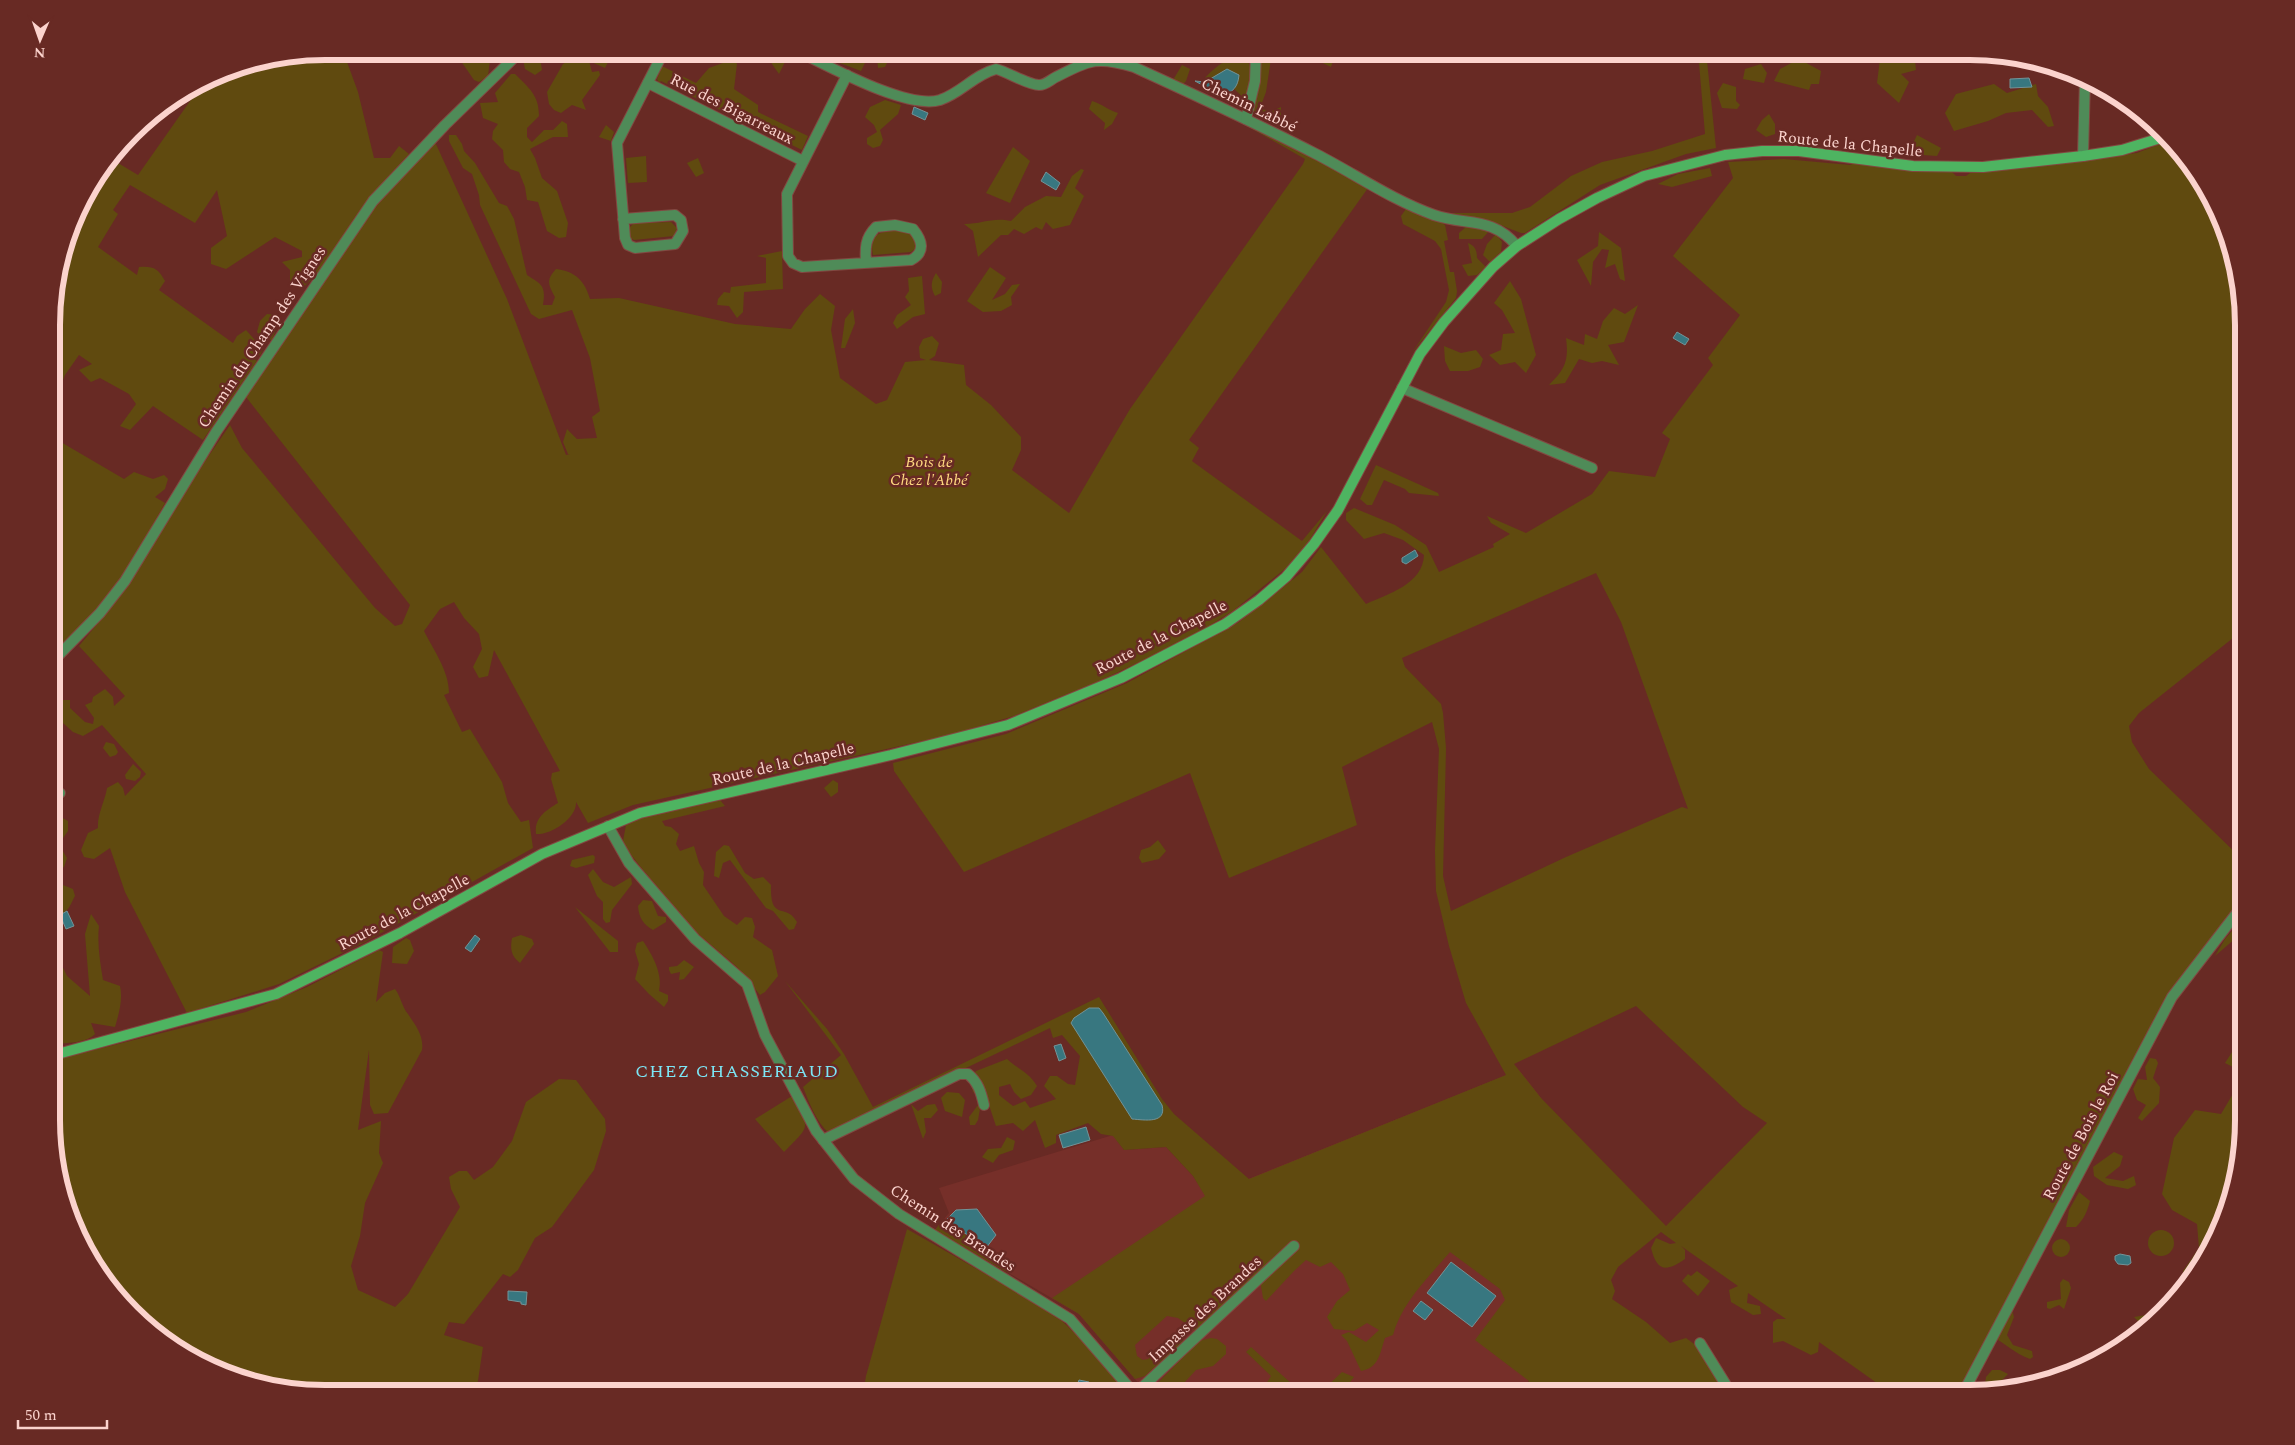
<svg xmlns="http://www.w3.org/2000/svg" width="2295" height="1445" font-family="Spectral,serif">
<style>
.built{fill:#762f29}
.green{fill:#604a0f;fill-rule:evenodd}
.water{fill:#387780;stroke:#729397}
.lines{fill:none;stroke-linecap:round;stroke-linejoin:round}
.minor-casing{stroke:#824842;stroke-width:12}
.tertiary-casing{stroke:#824842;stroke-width:12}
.secondary-casing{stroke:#824842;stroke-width:12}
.minor{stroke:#4f8b58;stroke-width:10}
.tertiary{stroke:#4f8b58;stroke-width:10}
.secondary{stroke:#4eb461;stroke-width:10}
.labels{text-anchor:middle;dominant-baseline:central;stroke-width:5;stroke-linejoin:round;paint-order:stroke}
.street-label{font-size:16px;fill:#fbd3cd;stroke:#682a24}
.park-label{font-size:16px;font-style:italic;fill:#ffda80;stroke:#682a24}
.neighbourhood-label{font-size:18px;letter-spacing:1px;fill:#7ce6f5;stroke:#682a24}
.rim{fill:none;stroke:#fbd3cd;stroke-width:6}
</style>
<rect width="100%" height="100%" fill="#682a24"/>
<!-- built -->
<path class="built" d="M1519,1070L1541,1098L1618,1267L1519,1393H1147L1079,1314L935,1230L949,1213L939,1188L1113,1135L1124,1150L1166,1147L1193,1176L1206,1196Z"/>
<!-- green -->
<g class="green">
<path d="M325,51H343L358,92L374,158H390L399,146L409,154C389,176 368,198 352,222C335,247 325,270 301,289L290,285V270L282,262L302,257V251L275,237L226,269L211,264V248L227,236L217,190L195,223L130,185L113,210L118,214L98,247L137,275L139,267C153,266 158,268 165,281L159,290L233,343L237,336L246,330L263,349L260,355L252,357L257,361L203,440L153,406L130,430L120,426L136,404L129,394L100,378L91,382L79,370L92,364L79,355L65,375L54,402V290L80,204L113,160L138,175L202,84L221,72Z"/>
<path d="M454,51H491L488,76L479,82L474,80Z"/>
<path d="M530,51H539L542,70L535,75L525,69L523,59Z"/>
<path d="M584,51H614L605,68L589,61L592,72L599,71L600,75L582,100L586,110L572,105L561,113L554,110L549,104L547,92L563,64Z"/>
<path d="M754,51H784L789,54L779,74L772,64L769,55L762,57Z"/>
<path d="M813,51H871L861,71L840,63L836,54L825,57Z"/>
<path d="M880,51H893L885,67L878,68L877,57Z"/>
<path d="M1258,51H1296L1305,56L1302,59L1272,52L1266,92L1260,108L1270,112L1281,107V125L1253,112L1257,89L1245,99L1233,88L1217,95L1204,90V79C1216,66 1228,56 1246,56L1251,69Z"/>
<path d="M1315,51L1334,58L1331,67L1312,58Z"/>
<path d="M1698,51H1706L1716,148L1686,154L1600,185L1525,233H1521L1487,220L1450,213H1512L1530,207L1571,176L1602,162L1652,151L1705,134Z"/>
<path d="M1721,51H1747L1746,59L1742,62L1734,53L1723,55Z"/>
<path d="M1881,51H1905V55L1915,61L1916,70L1901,74L1909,82L1899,103L1877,83Z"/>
<path d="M734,59L737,64L734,89L758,105V112L808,136L802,150L661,81L659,83L657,79L662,66L696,83L709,68Z"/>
<path d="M1799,59L1821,71L1819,84H1811L1809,90L1774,81L1780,69Z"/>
<path d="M1761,64L1767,73L1764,83L1743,79L1745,69Z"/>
<path d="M1182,65L1190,69L1186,81L1182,85L1173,80Z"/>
<path d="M511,74H515C529,88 539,95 539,116L527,128V137L532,142L544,130H553L562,121L567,124L568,137H553L530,149L535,158L542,178L557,191L568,223L566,237L559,238L547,231L538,202L527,200L525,187L519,172L510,169L504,162L503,150L492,139L493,131L498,124L483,118L480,103L498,102L495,93Z"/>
<path d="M1723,83L1736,87V101L1740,105L1737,109L1722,108L1717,93Z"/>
<path d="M1994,84L2007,93L2036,84L2038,96L2048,107L2054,126L2048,127L2032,110L2006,113L1988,121L1954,131L1945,113L1956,94Z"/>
<path d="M885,100L901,105L898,114L880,130L883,140L880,146L873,148L867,144V138L877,132L874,125L865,117L870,107Z"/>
<path d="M1092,101C1102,104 1108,110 1118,113L1112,124L1104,130L1105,123L1089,109Z"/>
<path d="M1226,114L1290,145L1368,188L1189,440L1199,448L1192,461L1302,541L1327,511L1309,541L1286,568L1233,611L1185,641L1097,682L1014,716L950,735L633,805L588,823L576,802C577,818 551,835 536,834C534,818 545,811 558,803L551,779L552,773L560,771L494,650L488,676L479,678L473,667L482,649L479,634L464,618L454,602L440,609L424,631C434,651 449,671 449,693L444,695L462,732L470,729L502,782L508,803L521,822L529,820L533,848L365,942L279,984L187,1013L125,892L110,848L94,859L84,857L81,850L88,833L98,828C97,815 105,801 107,788L118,782L123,788L125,796L146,774L102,725L83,736L73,732L54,715V705L58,700H70V708L85,722L93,724L94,718L85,705L92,702L93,697L105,689L113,697L114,706L125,696L79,646L122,594L101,606L54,652V438L124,479L134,472L153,479L164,475L168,479L165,489L155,497L165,503L130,566L127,587L194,477L230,425L242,448L375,608L395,626L402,624L410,605L246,397L368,215L435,142L507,299L566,455L570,454H568L563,442L567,429L577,439L597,438L592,417L600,411L590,358L572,310L539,319L531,314L480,205L479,195L472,174L463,168L449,141V135H456L462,144L464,151L475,163L499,203L507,206L514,219L527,275C542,285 546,285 543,305H552L555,297C548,284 546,280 556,269C575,271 585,281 590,299L619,298L735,324L791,329L805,309L820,294L835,306L831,330L840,378L876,404L887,400L905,362L926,360L920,358L919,347L923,339L932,336L939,343L935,356L929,360L964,365L966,385L991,405L1021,437V450L1012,470L1069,513L1130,409L1303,164L1305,159Z"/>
<path d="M1769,114L1775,124V134L1766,137L1756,130L1762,120Z"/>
<path d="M606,125L614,132L611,141L599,137Z"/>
<path d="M1917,135L1941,148L1937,156L1908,154Z"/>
<path d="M2170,140L2207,188L2234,254L2243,307V630L2139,713L2129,726L2132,742L2149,769L2243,860V899L2212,938L2159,1015L2011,1306L2014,1317L2007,1335L2013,1345L2032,1351L2033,1357L2030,1359C2015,1354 2005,1343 1991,1336L1959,1393H1891L1819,1342L1818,1352L1811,1355L1783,1341L1773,1343V1322L1777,1319H1786L1748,1293L1747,1303L1760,1306L1761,1314L1753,1315L1731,1302L1729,1290L1738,1286L1681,1246L1685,1250V1259C1666,1272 1657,1272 1651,1248L1656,1238L1670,1244L1676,1243L1661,1232L1618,1267L1611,1280L1615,1291L1612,1299L1646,1322L1670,1343L1686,1338L1701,1349L1724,1387L1721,1393H1519L1529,1381L1475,1340L1505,1300L1500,1289L1450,1252C1428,1278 1402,1302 1393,1335L1385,1338C1380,1353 1379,1368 1361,1371L1347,1341L1341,1335L1349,1332L1366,1342L1379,1330L1367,1323L1354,1331L1334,1329L1327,1317L1337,1301L1350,1290L1343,1274L1331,1262L1320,1267L1306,1260L1294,1271L1266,1301L1263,1298L1261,1286L1257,1276L1196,1331L1178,1318L1167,1316L1135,1345L1137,1356L1143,1360L1148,1359L1177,1333L1183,1337V1341L1145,1376L1135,1379L1079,1314L1052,1298L1205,1196L1193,1176L1166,1147L1124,1150L1113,1136L1101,1134L1088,1123L1056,1135V1143L1045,1148L1035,1120L1023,1131L1013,1123L996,1126L989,1105L973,1092L970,1081L976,1071L1007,1059C1019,1070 1029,1072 1037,1086L1031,1095L1021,1099L1014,1092L1010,1084L999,1087V1095L1013,1106L1025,1101L1030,1108L1056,1099L1044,1086L1050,1076H1057L1068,1084L1075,1085L1080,1056L1062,1035L1053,1038L1050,1028L829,1133C816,1122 809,1102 803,1087L841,1055L785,981L827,1029L844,1054L873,1107L1099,997L1162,1099L1174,1114L1249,1179L1506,1075L1466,1003L1449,946L1436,891L1435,851L1439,749L1432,722L1342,767L1357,825L1229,878L1190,773L964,872L894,771L893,763L1006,734L1127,683L1239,622L1302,572L1321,547L1366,604C1388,594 1423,584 1424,555L1403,540L1384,533L1364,539L1346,520V513L1354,508L1395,525L1426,545L1439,572L1494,547L1493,544L1510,534L1491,523L1487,516L1526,533L1592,494L1609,471L1655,477L1670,439L1662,433L1713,365L1708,358L1740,315L1673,256L1733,178L1728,162L1784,159L1850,165L1856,162L1952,172L1956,176H1966L1970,173L2137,153ZM1596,573L1621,622L1688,809L1682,807L1566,857L1451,911L1443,876L1446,748L1443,713L1441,704L1405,667L1402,658ZM1636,1006L1743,1107L1767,1123L1666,1226L1541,1098L1514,1064Z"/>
<path d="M1013,147L1030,161L1010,203L986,193Z"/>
<path d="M646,156L647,182L628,183L626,158Z"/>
<path d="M698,158L704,173L696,177L687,163Z"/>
<path d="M1710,168L1712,176L1672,187L1658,184L1678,174Z"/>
<path d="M1081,169L1084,170L1075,188L1084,196L1070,225L1053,229L1046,222L1042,230L1036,227L1024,234L1014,229L1008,235H1001L978,257L973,231L964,224C983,224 992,217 1011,221L1025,207L1046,196L1061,197L1072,176Z"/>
<path d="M1406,209L1437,219L1445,225L1448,240L1444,241L1450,272H1454L1457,291L1456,298L1412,353L1446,302L1449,290L1441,249L1435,241L1403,224L1401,216Z"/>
<path d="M635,222L643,223L671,222L677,228L674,236L634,240L630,238L629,228Z"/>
<path d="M1467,226L1490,230L1482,239H1459V233Z"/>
<path d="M902,230C912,233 917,239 915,249L911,252L873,255C868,230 883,232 902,230Z"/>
<path d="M1599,232L1621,248L1625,281L1620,279L1615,264L1605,268L1609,250L1602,249L1593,262L1591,286L1577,260L1598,246Z"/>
<path d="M1496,234L1502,242L1501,252L1490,262L1483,255L1487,244Z"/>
<path d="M1468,243C1475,246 1477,250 1477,258L1486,267L1477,275L1468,276L1462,265L1472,263Z"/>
<path d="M782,251L783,289L744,292L743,312L737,318L729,306L717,305L718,299L724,292L730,293L731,287L766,283V258L757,256Z"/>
<path d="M990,267L1006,278L992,300L1005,294L1012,285L1020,284L1011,297L1012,305L1001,311L983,312L967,301Z"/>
<path d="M936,273L942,282L941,293L935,296C930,287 931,281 936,273Z"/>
<path d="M922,276L925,314L913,317L897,329L893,323L897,315L911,305L905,297L909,291L908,278Z"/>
<path d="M1510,281L1521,299L1536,355L1526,373L1515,362L1500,365L1489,355L1501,350L1503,334L1515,333L1502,310L1494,303Z"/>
<path d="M1638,305L1624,342L1608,345L1619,365L1602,361L1592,363L1579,359L1565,383L1549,385C1565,369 1569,361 1566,338L1584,345L1585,334L1597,339L1603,321L1614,308L1625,314Z"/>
<path d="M853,309L855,323L845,348H841L845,319Z"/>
<path d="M267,314L277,315L279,321L272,340L261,337L257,332L260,321Z"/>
<path d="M1444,346L1461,353L1476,350L1483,359L1480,367L1468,371H1450L1445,361Z"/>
<path d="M1376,465L1438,493L1439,496L1409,493L1405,489L1384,480L1372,505H1367L1360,499Z"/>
<path d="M106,742L114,744L118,752L116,755L110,757L103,748Z"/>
<path d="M133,764L141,772L140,777L135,781L126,779L125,775Z"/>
<path d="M833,780L838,783V792L831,797L824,788Z"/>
<path d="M720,800L725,806L662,821L665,826L671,827L679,834L676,844L680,851L694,846L699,863L704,872L703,885L724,916L737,925L745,917L752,918L755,927L753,937L772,950L778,976L765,992L760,995L737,967L697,933L643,870L628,851L623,841L626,825L641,818Z"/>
<path d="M59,816L68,821V831L61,841L56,842L54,838V820Z"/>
<path d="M1158,840L1166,851L1159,859L1142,863L1139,858L1141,850L1150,847Z"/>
<path d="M724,845L729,846L745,873L754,879L763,877L771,885C770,923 786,902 797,922L794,929L789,930L773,911L766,908L730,860L723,863L719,878L714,876L716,852Z"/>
<path d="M61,848L67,858L64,867L54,873V850Z"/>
<path d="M593,855L595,857L594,863L576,868L570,866L572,860Z"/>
<path d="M593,869L603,882L614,887L631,877L632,884L612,910L610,922L606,923L603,919V902L597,896L588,875Z"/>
<path d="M54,878L58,883L73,889L75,896C70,905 68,915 56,914C52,907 55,902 59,895L54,899Z"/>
<path d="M643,900L652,901L658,916L666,917V922L653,930C643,924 639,918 638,906Z"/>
<path d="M575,907L618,941V952H610Z"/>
<path d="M91,914L99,926C97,943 100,962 103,980L120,986C123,1000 119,1013 115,1027L91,1023L95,1034C83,1045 68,1041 54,1045V949L67,976L90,996L85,934Z"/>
<path d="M2243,918V932L2215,956L2225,939Z"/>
<path d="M521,935L532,939L534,944L520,963C511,956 510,949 512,938Z"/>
<path d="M406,938L410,940L414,951L407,964L392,963L393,947Z"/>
<path d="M643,941C653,956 663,974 659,991L668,995V1001L664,1007L649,994L635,979L639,964L635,951L637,943Z"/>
<path d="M379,950L383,952L376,1002L385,993L395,989C401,997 402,1007 408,1014C416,1026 424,1036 422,1050L388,1113L374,1114L370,1105L369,1050L358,1130L381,1121L379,1153L383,1163L365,1203L360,1236L351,1266L358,1290L395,1307L408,1294L460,1207L451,1189L449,1177L459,1171H467L474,1180L493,1167L512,1141L526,1102L559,1079L576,1080L605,1119L606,1131L594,1170L552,1227L535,1238L518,1270L510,1277L503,1274L464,1324L449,1322L444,1335L483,1347L476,1394H325L254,1384L173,1348L131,1313L88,1257L54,1155V1060L246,1012L307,987Z"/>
<path d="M684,960L694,967L684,979L679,980L680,972L671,974L669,970V967L677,966Z"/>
<path d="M2243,1035V1072L2225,1063Z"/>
<path d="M2150,1058L2156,1059L2158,1063L2153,1078L2160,1087L2159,1103L2142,1121L2138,1118L2146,1105L2137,1100L2133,1089L2138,1079L2147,1080L2145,1067Z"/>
<path d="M2243,1077C2243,1097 2246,1119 2243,1139C2236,1191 2220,1245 2187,1285L2183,1271L2199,1248L2197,1224L2172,1210L2162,1194L2174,1138L2195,1110L2221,1114Z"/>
<path d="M947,1092L959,1093L965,1100L962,1117L945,1111L941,1098Z"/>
<path d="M792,1096C811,1130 810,1125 784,1152L755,1119Z"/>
<path d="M911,1104L918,1111L927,1105L935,1104L938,1110L931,1118H924L926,1132L923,1139Z"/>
<path d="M978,1105L980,1109L978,1120L975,1125H970L969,1117Z"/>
<path d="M1007,1137L1015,1141L1013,1150L999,1155L993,1163L982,1157L988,1149L1001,1148Z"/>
<path d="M2114,1152L2123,1156L2120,1166L2105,1178L2123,1181L2134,1176L2136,1185L2128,1189L2107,1185L2094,1176L2093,1167Z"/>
<path d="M2079,1192L2090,1201C2087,1212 2084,1219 2076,1227H2066L2069,1210Z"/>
<path d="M942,1221L1010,1262L1011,1267L1008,1273L935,1230Z"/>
<path d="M907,1229L1005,1285L1062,1321L1088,1346L1129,1393L863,1394L866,1376Z"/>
<circle cx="2161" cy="1243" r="13"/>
<circle cx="2061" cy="1248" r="9"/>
<path d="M1697,1271L1710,1281L1698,1296L1682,1281L1688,1274L1691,1276Z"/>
<path d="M2063,1279L2069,1282L2071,1288L2064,1309L2059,1305L2050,1309L2047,1308V1302L2061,1299L2060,1283Z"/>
<path d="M2152,1314L2156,1319L2145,1328L2134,1317Z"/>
<path d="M1211,1338L1217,1339L1226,1346V1354L1213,1366L1196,1370L1183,1384V1393H1148L1199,1341Z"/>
<path d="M1251,1347L1302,1393H1275L1266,1384L1271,1376L1246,1352Z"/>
<path d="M1992,1370H2000L2008,1374L1997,1385L1996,1391L1988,1393L1984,1391L1986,1377Z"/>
<path d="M1342,1372L1354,1377L1342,1393H1320Z"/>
</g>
<!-- water -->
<g class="water">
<path d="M1227,69L1239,75C1238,87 1233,92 1222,96L1195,81L1205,82Z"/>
<path d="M2029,78L2032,87L2010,88V79Z"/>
<path d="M914,107L928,113L925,120L912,114Z"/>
<path d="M1046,172L1060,183L1056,190L1041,181Z"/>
<path d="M1677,332L1689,339L1685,345L1673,338Z"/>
<path d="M1415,550L1418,556L1406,564L1402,562V558Z"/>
<path d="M67,911L74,926L66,929L60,915Z"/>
<path d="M475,935L480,939L471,952L465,948Z"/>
<path d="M1089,1008H1099L1103,1013L1162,1105C1167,1124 1145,1120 1132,1119L1071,1023L1074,1018Z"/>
<path d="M1061,1044L1066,1058L1059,1061L1054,1046Z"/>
<path d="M1086,1127L1090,1140L1063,1148L1059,1135Z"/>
<path d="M977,1209L996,1235L986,1248L946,1220L956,1210Z"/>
<path d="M2120,1254L2130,1256L2131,1263L2128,1265L2118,1264L2115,1260V1256Z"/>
<path d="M1451,1262L1496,1296L1472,1327L1427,1293Z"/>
<path d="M508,1291L527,1292L526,1305L521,1304V1302L508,1300Z"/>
<path d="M1421,1301L1433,1310L1425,1320L1413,1311Z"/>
<path d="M1079,1380L1089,1382L1098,1393H1079L1076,1388Z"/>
</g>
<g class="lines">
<!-- minor casing -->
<g class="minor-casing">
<g id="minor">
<path d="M797,51C829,66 907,110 940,100C961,93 974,75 996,69C1008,72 1028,85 1039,85C1046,85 1050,80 1056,77C1090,60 1097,56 1134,67C1195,95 1256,123 1316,154C1355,174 1392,200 1434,215C1467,226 1492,216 1517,246"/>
<path d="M847,75L787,194L788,256L793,263L802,267L911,260C926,252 922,240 913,229L895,225L876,227C865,238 865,248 866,263"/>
<path d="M648,83L803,161"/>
<path d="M1246,119L1255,81L1256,51"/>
<path d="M2083,156L2085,79"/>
<path d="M623,219L675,215L681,220L683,231L675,244L635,248L628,245L625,238L617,143L664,51"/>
<path d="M1402,388L1592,468"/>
<path d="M54,660L100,613L125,581L216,432L373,201L445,125L521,51"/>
<path d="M54,790L60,793"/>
<path d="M608,826L629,863L695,939L747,984L765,1035L816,1131L854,1179L899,1214L1070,1319L1134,1393"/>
<path d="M823,1140L959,1074H968C978,1082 981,1092 984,1105"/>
<path d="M1700,1343L1731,1393"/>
<path d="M1136,1393L1294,1246"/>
</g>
</g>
<!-- tertiary casing -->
<g class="tertiary-casing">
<path id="tertiary" d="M1963,1393L2172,997L2243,905"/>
</g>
<!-- secondary casing -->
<g class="secondary-casing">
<path id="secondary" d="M54,1055L276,994L400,933L542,854L640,813L891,755L1008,725L1121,678L1225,624L1259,600L1286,577L1314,544L1338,510L1420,354L1444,322L1493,267L1517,246L1559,219L1597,198L1644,176L1725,155L1762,151H1799L1913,166L1983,167L2083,156L2122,150L2167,136"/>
</g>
<!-- minor -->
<use href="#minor" class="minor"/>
<!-- tertiary -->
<use href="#tertiary" class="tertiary"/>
<!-- secondary -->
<use href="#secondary" class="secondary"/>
</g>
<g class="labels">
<!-- street labels -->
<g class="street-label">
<text transform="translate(1249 105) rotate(26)">Chemin Labbé</text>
<text transform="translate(732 109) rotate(27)">Rue des Bigarreaux</text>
<text transform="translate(1850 144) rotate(6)">Route de la Chapelle</text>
<text transform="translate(262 337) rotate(-56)">Chemin du Champ des Vignes</text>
<text transform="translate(1161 637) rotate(-27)">Route de la Chapelle</text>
<text transform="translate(783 764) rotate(-13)">Route de la Chapelle</text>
<text transform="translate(404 912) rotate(-28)">Route de la Chapelle</text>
<text transform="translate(2081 1136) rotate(-62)">Route de Bois le Roi</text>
<text transform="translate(953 1228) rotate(33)">Chemin des Brandes</text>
<text transform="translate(1205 1309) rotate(-43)">Impasse des Brandes</text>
</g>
<!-- park labels -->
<g class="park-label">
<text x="929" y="462">Bois de<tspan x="929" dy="18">Chez l'Abbé</tspan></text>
</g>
<!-- neighbourhood labels -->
<g class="neighbourhood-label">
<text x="737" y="1071">CHEZ CHASSERIAUD</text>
</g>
</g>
<!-- crop -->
<path d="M0 0H2295V1445H0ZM325 60H1970A265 265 0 0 1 2235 325V1120A265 265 0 0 1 1970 1385H325A265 265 0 0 1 60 1120V325A265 265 0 0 1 325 60Z" fill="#682a24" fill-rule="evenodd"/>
<path class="rim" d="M325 60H1970A265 265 0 0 1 2235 325V1120A265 265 0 0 1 1970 1385H325A265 265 0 0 1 60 1120V325A265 265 0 0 1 325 60Z"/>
<!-- north arrow -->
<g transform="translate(40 40) rotate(182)" stroke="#682a24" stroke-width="4" paint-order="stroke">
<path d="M0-4L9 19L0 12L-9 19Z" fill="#fbd3cd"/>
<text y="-8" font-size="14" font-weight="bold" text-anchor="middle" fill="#fbd3cd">N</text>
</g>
<!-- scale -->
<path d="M18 1420v8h89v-8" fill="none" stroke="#fbd3cd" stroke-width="2.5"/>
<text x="25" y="1420" font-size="15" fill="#fbd3cd" stroke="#682a24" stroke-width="4" paint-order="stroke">50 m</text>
</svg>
